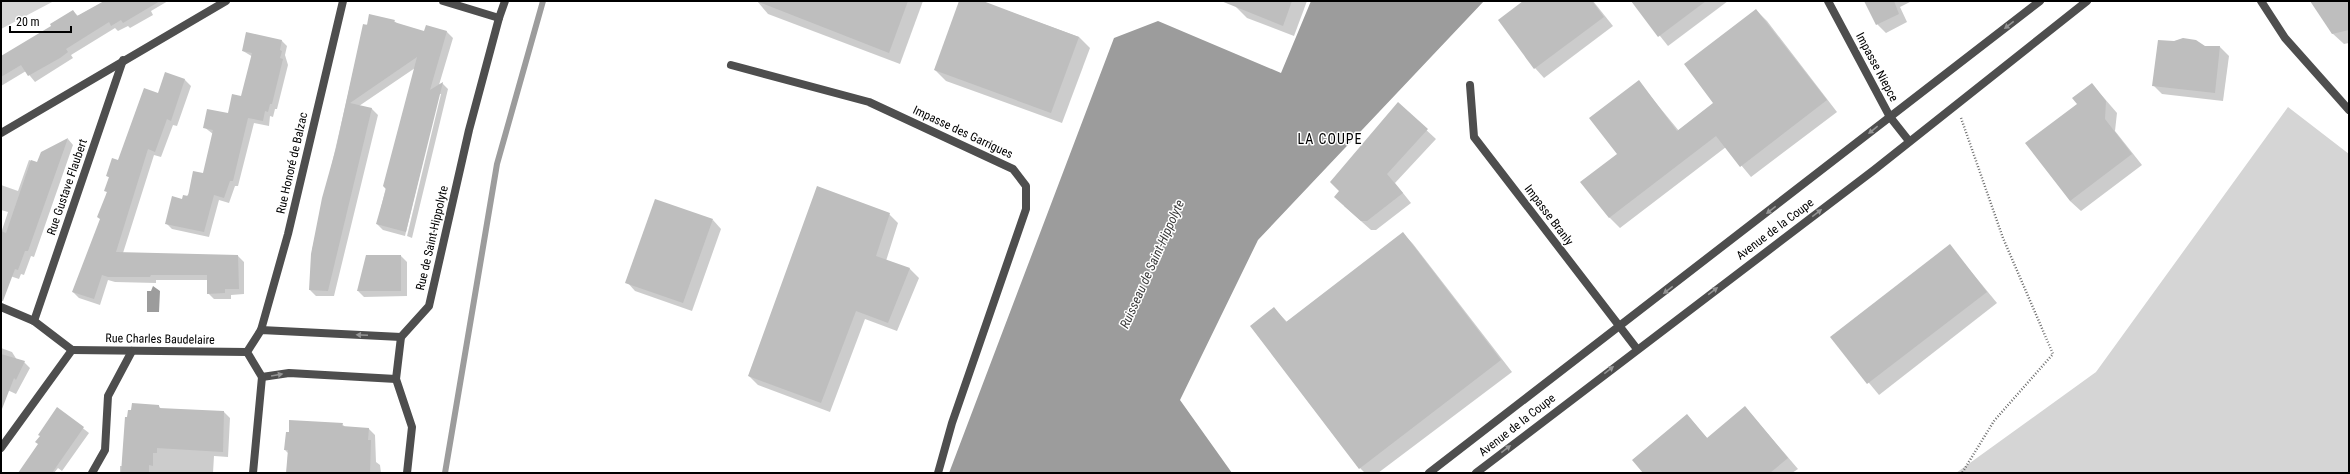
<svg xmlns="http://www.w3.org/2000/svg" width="2350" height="474" font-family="'Roboto Condensed',sans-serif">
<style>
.green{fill:#d5d5d5}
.water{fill:#9c9c9c}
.shadow{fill:#0003}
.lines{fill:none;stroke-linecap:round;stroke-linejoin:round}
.stream{stroke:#9c9c9c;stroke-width:6}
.building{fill:#bebebe}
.path{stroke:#707070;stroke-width:2.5;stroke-dasharray:1 2;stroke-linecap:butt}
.minor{stroke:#4e4e4e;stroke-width:8}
.oneway{fill:#959595}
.labels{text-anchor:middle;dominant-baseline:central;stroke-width:3;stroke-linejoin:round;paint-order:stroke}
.street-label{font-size:12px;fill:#000;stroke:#fff}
.water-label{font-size:13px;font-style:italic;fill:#3d3d3d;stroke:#fff}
.quarter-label{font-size:14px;letter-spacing:1px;fill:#000;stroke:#fff}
</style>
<rect width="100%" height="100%" fill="#fff"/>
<!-- green -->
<g class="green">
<path d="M1,1H54L1,29Z"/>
<path d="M2288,107L2349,154V473H1956L2096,372Z"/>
</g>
<!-- water -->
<g class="water">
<path d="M1311,1H1484L1258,240L1180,400L1232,473H949L1114,38L1158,21L1281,73Z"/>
<path d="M153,286L160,291L159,312H147V291H151Z"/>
</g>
<!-- shadow -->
<g class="shadow">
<path d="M106,1H168L151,11L153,15L130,28L128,26L118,31L115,28L71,55L73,58L35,82L26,71L1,86V57L53,26L73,11L78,16Z"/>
<path d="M757,1H923L900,64L768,14Z"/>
<path d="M960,1H980L1079,37L1090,48L1062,123L946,81L935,70Z"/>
<path d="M1238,1H1307L1294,36L1247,18L1236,7Z"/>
<path d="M1525,1H1593L1613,26L1544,78L1535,68Z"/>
<path d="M1632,1H1728L1668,46Z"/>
<path d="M1866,1H1912L1900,7L1907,22L1886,33L1877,24Z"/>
<path d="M2312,1H2349V43L2344,44L2332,33Z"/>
<path d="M1756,10L1767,21L1837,112L1751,177L1726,147L1620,228L1609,217L1618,154L1638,81L1679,131L1714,103Z"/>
<path d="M394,21L398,24L425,32L427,26L447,32L453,38L439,85L442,83L448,89L412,238L407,236L441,94H439L405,236L383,230L377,224L415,68L359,106L372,109L378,115L334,296H316L310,290L312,250L364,25Z"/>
<path d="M282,41L287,46L285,55L288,65L277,109H275L273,117L270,116L269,126L254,123L238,186H235L229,203L219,200L209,237L172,229L166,223L204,174L213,134L204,127L228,114L242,97L253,57L243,51Z"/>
<path d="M2205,47H2220L2229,56L2223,101L2162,94L2153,85Z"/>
<path d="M166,73L185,80L191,86L177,126L173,125L161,157L154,155L123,253L238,256L244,262V294L231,295V299H214L208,293V280H156V283L115,282L108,280L100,305L79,298L73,292L101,220L110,178L107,176L118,161L159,94Z"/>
<path d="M2092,84L2117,113L2115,131L2142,165L2081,211L2070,201L2078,104Z"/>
<path d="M1398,104L1436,139L1395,183L1411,203L1376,230H1371L1344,206Z"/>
<path d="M68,139L73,145L34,257L31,256L24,275L21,274L19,279L1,273V233L8,212L1,210V185L18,191L29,160L38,163L42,153Z"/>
<path d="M889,214L898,223L886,261L910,269L919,278L897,331L865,319L830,412L758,385L749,376Z"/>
<path d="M713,220L721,229L692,311L635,291L627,282Z"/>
<path d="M1403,233L1413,244L1512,372L1378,473H1365L1360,468L1274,308L1287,322Z"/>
<path d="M1950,246L1997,303L1879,395L1831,337Z"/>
<path d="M401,256L407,262V296L364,297L358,291Z"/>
<path d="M1,348L12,352L17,360L24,362L30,368L16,394L1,387Z"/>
<path d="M159,406L161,409L224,412L230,418L228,457L214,456L213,473H120V466H122Z"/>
<path d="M1745,407L1798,469L1792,473H1645L1687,415L1708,439Z"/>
<path d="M57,408L89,433L62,471L58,468L54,473H19L39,444Z"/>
<path d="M342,424L346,428L369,429L375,435L376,462L380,465L381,473H287L288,453L285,450Z"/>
</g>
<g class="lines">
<!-- stream -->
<path class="stream" d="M445,473L497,164L543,1"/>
</g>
<!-- building -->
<g class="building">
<path d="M104,1H160L123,23L121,20L111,26L109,22L66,49L68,52L60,58L28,76L21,65L1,77V56L51,26L50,24L73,10L77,16Z"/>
<path d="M756,1H908L889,53Z"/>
<path d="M959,1H983L1079,37L1051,113L934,70Z"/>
<path d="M1221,1H1292L1283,26Z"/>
<path d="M1523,1H1592L1604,17L1534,69L1498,20Z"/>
<path d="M1631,1H1706L1658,37Z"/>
<path d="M1864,1H1894L1899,14L1876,25Z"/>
<path d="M2310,1H2349V30L2332,34Z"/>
<path d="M1756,9L1827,100L1740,167L1716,136L1609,218L1580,182L1617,154L1589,118L1639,80L1677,131L1713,103L1684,64Z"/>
<path d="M369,14L395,20L394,22L424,31L426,25L447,31L430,90L443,82L406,232L376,224L386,189L383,186L417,57L350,103L372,108L328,291L309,290L311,254L322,198L336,148L363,24L367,25Z"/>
<path d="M246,32L282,40L280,50L282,51L280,58L283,59L272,104H270L268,112L265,111L263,121L248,118L233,181H230L224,198L214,195L204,232L165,224L172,196L182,199L183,195L188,196L193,171L203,173L213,130L203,128L207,109L228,113L232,94L241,96L252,53L242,51Z"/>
<path d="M2183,38L2196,40L2205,46H2220L2215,93L2152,86L2158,40L2174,41Z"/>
<path d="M165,72L185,79L171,121L167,119L155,152L148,149L116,252L238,255L239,289H225V293L207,294V275H151L150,277H108L102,275L94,299L72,292L100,219L97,217L107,192L104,191L109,177L106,176L112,158L118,160L144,88L158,93Z"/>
<path d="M2092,83L2106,101L2105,119L2132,154L2070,201L2025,143L2077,104L2072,98Z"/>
<path d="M1398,102L1428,129L1387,174L1403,193L1367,221H1361L1334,197L1339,191L1330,182Z"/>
<path d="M68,138L28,251H25L18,270L15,269L3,301H1V231L6,233L31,160L37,162L41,152Z"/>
<path d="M817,186L890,213L876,256L910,268L888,323L856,311L821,403L748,376Z"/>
<path d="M655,199L713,219L683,303L625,283Z"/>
<path d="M1403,232L1501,360L1359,469L1250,326L1274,307L1286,322Z"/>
<path d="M1950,244L1987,292L1867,384L1830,337Z"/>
<path d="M366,255H401V291H357Z"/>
<path d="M1,354L25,361L16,380L14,378L2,409Z"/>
<path d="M132,403L159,405V408L224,411L223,452L157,448V453H153V466L149,465V473H121L125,417H127L128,410H131Z"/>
<path d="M1745,406L1788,458L1770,473H1643L1632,460L1687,414L1707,438Z"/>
<path d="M57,407L84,427L52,473H18L38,444L35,442L40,436L38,435Z"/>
<path d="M289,420L343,423L342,426L369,428L368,440H371L370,473H286L288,450H284L286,432H289Z"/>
</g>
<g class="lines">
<!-- path -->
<path class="path" d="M1961,118L2003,238L2053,354L1994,421L1962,473"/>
<!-- minor -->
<g class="minor">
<path d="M443,1L499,18"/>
<path d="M1828,1L1890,117L1909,141"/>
<path d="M2261,1L2285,38L2349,110"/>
<path d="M731,65L869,102L1013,169L1026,186V209L952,423L938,473"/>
<path d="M1470,85L1474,137L1637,349"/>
<path d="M1,133L226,1"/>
<path d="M1,307L34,321L72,350"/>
<path d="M34,321L123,60"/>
<path d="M261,330L288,234L343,1"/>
<path d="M72,350L247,352"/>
<path d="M396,379L289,373L262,377L247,352L261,330L401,337"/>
<path d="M1,448L72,350"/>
<path d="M92,473L105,450L108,396L132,351"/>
<path d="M253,473L262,377"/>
<path d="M407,473L412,427L396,379L401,337L429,306L469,130L499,18L505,1"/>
<path d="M1429,473L2040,1"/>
<path d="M1476,473L1874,170L2087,1"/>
</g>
</g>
<!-- one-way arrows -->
<defs><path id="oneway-solid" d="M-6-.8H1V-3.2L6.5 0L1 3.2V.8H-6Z"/></defs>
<g class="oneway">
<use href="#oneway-solid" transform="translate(2009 25) rotate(142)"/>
<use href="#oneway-solid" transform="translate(1873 130) rotate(141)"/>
<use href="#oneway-solid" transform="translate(1771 210) rotate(142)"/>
<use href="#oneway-solid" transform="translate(1817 213) rotate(-37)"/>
<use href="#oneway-solid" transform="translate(1668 290) rotate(142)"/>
<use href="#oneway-solid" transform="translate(1713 291) rotate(-37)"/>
<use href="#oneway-solid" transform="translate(362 335) rotate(-177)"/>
<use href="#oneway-solid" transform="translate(1609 370) rotate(-38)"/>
<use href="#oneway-solid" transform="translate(277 375) rotate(-10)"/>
<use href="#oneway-solid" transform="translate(1506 449) rotate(-38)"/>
</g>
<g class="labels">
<!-- street labels -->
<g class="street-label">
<text transform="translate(1877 67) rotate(62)">Impasse Niepce</text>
<text transform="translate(963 132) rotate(25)">Impasse des Garrigues</text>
<text transform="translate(292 163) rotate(-77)">Rue Honoré de Balzac</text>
<text transform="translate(67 187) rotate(-71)">Rue Gustave Flaubert</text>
<text transform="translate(1549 215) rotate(53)">Impasse Branly</text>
<text transform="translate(1775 229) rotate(-37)">Avenue de la Coupe</text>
<text transform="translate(432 238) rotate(-77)">Rue de Saint-Hippolyte</text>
<text transform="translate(160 339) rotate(1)">Rue Charles Baudelaire</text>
<text transform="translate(1517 425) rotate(-38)">Avenue de la Coupe</text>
</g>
<!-- water labels -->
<g class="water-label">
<text transform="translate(1152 264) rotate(-66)">Ruisseau de Saint-Hippolyte</text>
</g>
<!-- quarter labels -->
<g class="quarter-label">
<text x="1330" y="139">LA COUPE</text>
</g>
</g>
<!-- border -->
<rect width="2350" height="474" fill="none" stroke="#000000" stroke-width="4"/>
<!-- scale -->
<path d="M10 26v6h61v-6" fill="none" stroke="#000000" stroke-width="2"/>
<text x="16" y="26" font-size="12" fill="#000000" stroke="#ffffff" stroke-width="3" paint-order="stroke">20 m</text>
</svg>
